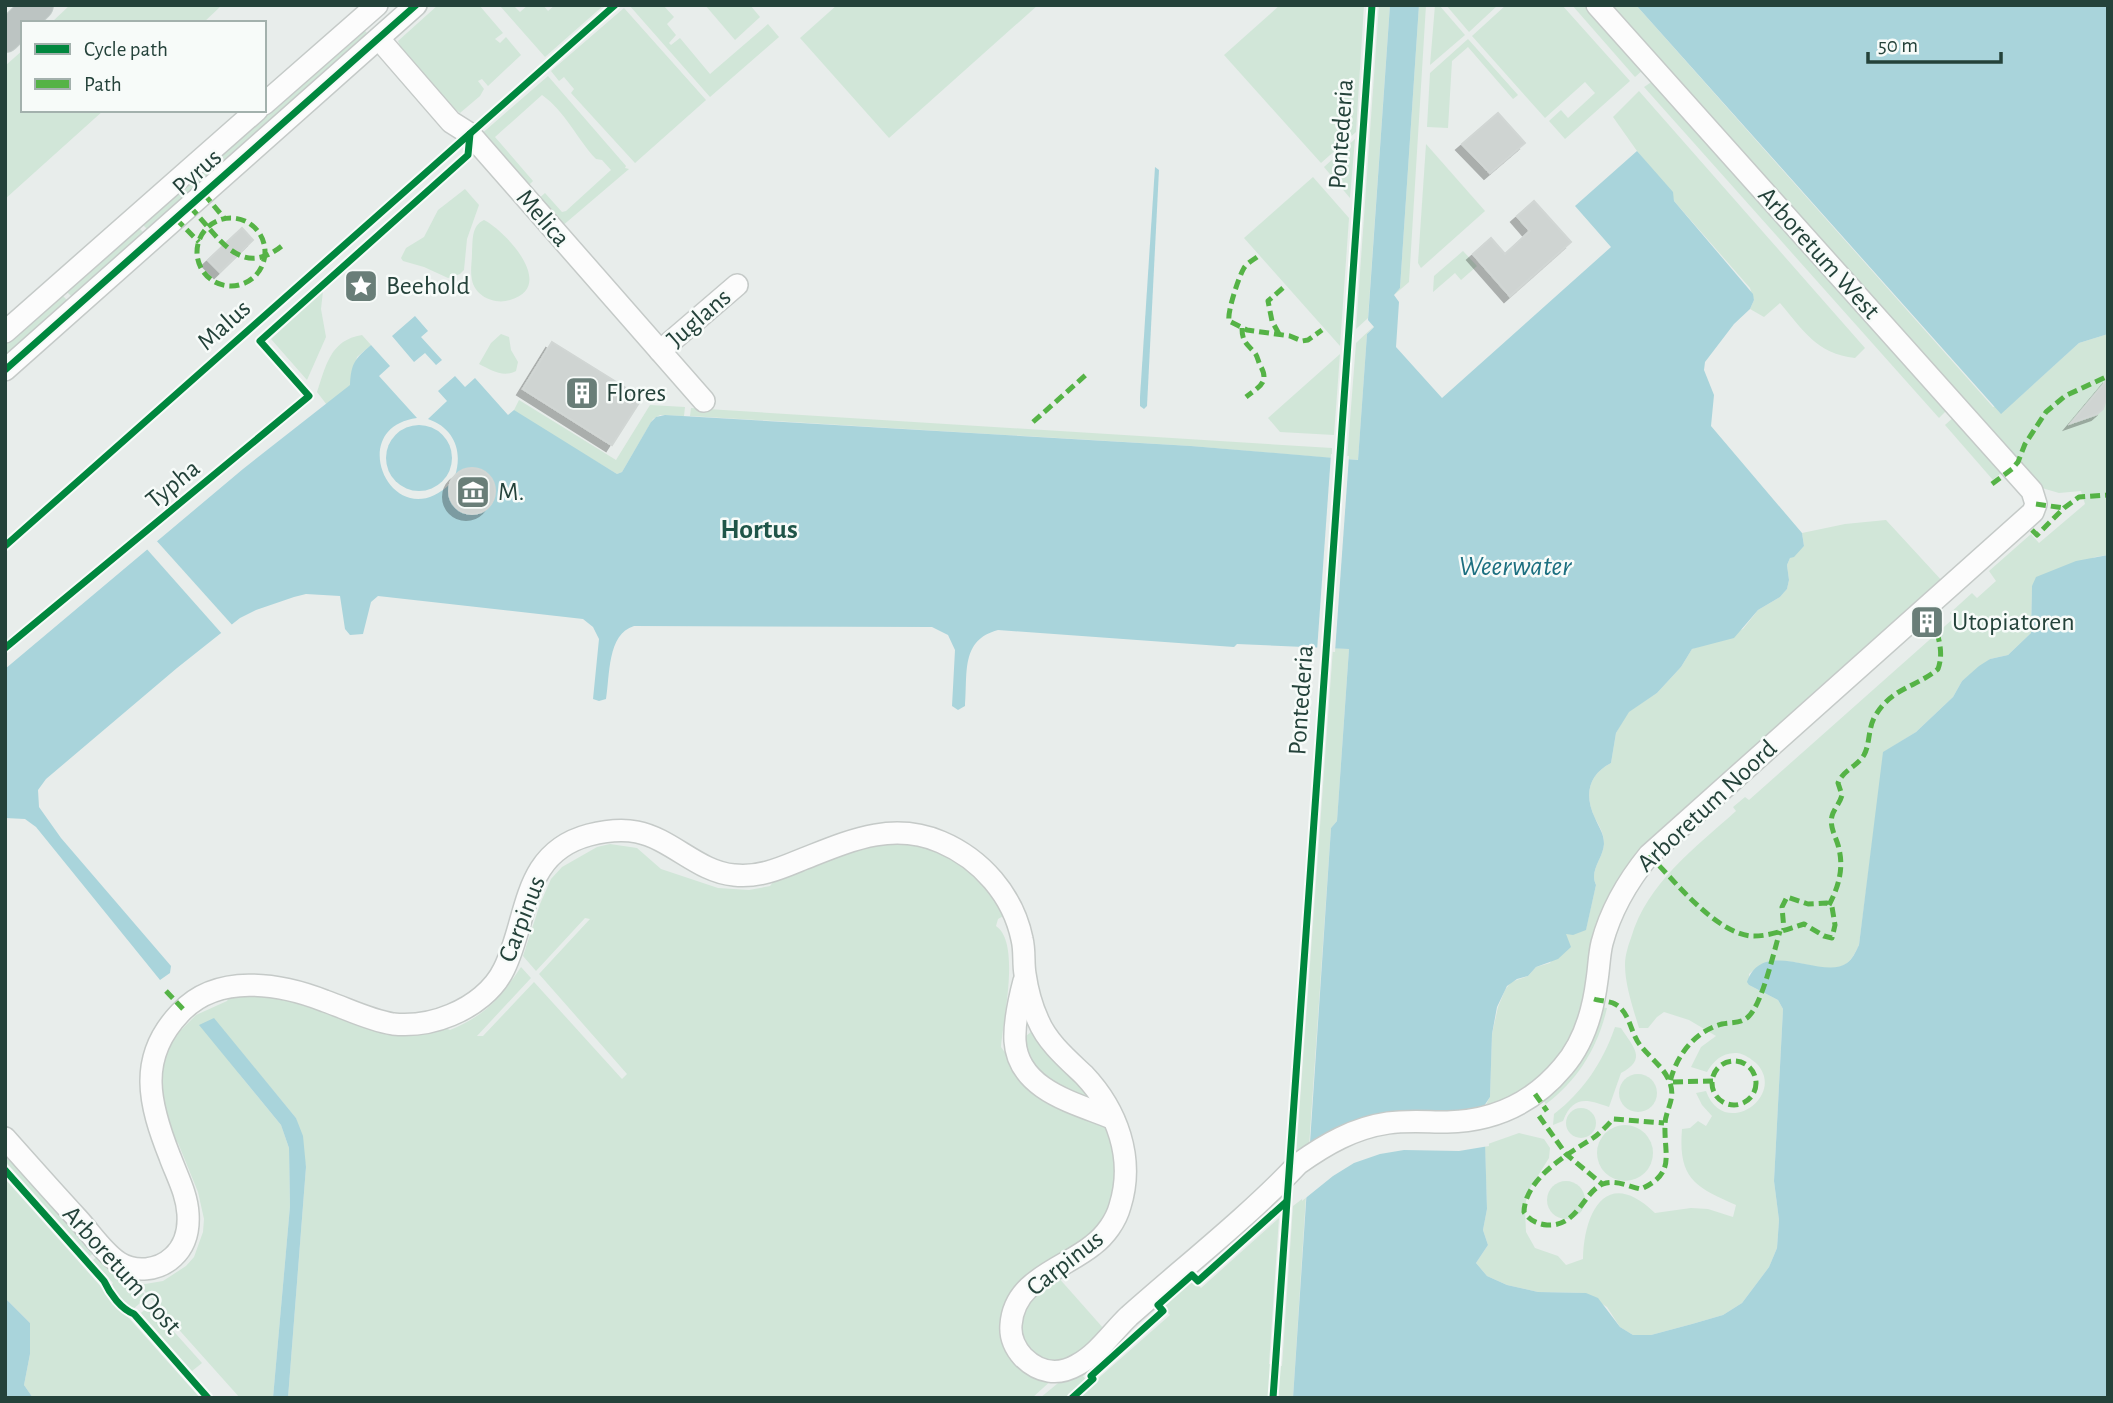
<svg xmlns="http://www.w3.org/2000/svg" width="2113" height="1403" font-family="'Alegreya Sans',sans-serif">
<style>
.green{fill:#d1e6d8}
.water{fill:#a9d4db}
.pier{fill:#e8edeb}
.building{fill:#cfd4d2;stroke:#d1d6d4;stroke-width:2;filter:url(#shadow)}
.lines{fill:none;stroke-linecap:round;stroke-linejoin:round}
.minor-casing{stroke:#c5cac8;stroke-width:24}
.highway-casing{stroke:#c3ccc9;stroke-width:32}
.minor{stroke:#fcfcfc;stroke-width:21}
.highway{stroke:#bcc4c2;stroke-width:30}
.quiet{stroke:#55b346;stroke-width:5;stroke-dasharray:10 5;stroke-linecap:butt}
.cycleway-casing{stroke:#f7fbf9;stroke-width:11}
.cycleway{stroke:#00873e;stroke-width:7}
.labels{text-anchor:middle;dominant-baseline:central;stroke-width:5;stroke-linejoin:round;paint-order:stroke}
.street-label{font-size:26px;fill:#24423a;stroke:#f7fbf9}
.poi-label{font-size:26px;fill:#24423a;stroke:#f7fbf9;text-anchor:start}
.neighbourhood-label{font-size:28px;font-weight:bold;fill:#1f5548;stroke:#f7fbf9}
.water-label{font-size:28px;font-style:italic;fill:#1c6f80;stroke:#f7fbf9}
</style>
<defs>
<filter id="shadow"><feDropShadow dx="-6" dy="6" stdDeviation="0" flood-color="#0004"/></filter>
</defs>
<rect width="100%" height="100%" fill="#e8edeb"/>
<!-- green -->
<g class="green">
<path d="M70,5H222L203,23H51Z"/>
<path d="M438,5H479L503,33L495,39L500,43L506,37L521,55L488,86L482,79L478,81L484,89L480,96L460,113L455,109L451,112C439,85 407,67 398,41Z"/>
<path d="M513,5L520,12L528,5H543L548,11L555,5H604L545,57L500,6Z"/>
<path d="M629,5H663L674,17L667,24L676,35L669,43L671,45L680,38L710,74L768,24L779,37L710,97Z"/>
<path d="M705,5H750L760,17L735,40Z"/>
<path d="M837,5H1038L889,138L800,38Z"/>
<path d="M1280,5H1364L1356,132L1321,163L1224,55Z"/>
<path d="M1379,5H1390L1368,318L1356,329Z"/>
<path d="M1419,5H1426L1409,282L1394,295L1400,288Z"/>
<path d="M1435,5H1439L1465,35L1430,65Z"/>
<path d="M1446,5H1498L1469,32Z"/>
<path d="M1506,5H1562L1630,81L1565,139L1549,121L1561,110L1568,118L1595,93L1585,82L1545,118L1472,36Z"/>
<path d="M1572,5H1590L1645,68L1635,77Z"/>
<path d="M1608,5H1636L1993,407L2016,400L2079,343L2108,334V555L2095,557L2032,586L2031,633L2008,655L1990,659L1962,681L1953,697L1916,732L1884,752L1859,945C1856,951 1852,960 1846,964C1821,981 1784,942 1749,974V985L1778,1000L1783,1009L1774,1181L1779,1220L1777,1248L1769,1267L1742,1303L1723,1315L1692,1324L1651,1335H1633L1620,1327L1607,1307L1585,1293L1538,1292L1507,1285L1487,1276L1476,1263L1488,1245L1483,1230L1487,1209L1485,1145L1519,1133L1544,1139L1550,1148L1549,1158L1527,1193L1525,1210L1526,1232L1535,1248L1558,1256L1566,1265L1583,1259C1584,1211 1607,1166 1655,1213L1691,1208L1708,1209L1733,1217L1736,1205C1694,1187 1678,1178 1682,1129L1690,1128L1698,1121L1706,1126L1712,1116L1702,1105L1696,1093L1706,1091C1724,1141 1788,1095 1756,1063C1751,1059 1745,1054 1737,1053C1723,1052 1713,1061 1707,1072L1691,1067L1701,1047L1716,1036L1689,1020L1664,1012L1657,1017L1648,1028H1639C1633,1008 1625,985 1625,965C1625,956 1628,946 1631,938C1647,883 1695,848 1736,811L1733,807L1745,797L1749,800L1954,618L1950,613L1972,593L1977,598L1996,581L1989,571L2031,534L2039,543L2085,504L2081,491L2059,493L2035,486Z"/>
<path d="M624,8L706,100L635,163L571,93L574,89L564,77L559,81L551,71Z"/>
<path d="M362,28L368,34L148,230L142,224Z"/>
<path d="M1468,39L1518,95L1513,99L1468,47L1452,61L1448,128L1427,127L1430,73Z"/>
<path d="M23,50V110H104L5,199V66Z"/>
<path d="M548,76L626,166L625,168L629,169L561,227L537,200L545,193L562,212L566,211L611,170L602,160L596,159C577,139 565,111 542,95L495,137L533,181L526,188L479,136Z"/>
<path d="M1656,79L1948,409L1939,418L1644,87Z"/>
<path d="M1639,91L1865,348L1855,358C1817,354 1803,330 1780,303L1764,317L1750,309L1754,300L1750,288L1674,201L1672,193L1637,151L1613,117Z"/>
<path d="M1355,139L1350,198L1324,167Z"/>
<path d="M1426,144L1485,211L1421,268L1418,263Z"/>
<path d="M1313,177L1349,218L1340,346L1244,238Z"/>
<path d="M465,189L479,205L467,239L464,270L460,274L448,278L424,267L403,261L401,258L406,248L424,237L438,210Z"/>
<path d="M484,220C507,232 557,287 510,300C494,305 475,296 472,280C470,271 472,262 472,253C473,240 471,226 484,220Z"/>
<path d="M138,227L144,233L72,297L66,291Z"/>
<path d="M1463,251L1477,266L1461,280L1455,273L1433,292L1434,276Z"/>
<path d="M323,291L321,309L326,337L307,380L271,339Z"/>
<path d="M62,295L68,301L5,356V345Z"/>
<path d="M1374,326L1367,334L1358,460L1347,459L1356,343Z"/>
<path d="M501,334L509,337L511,350L518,362L516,371C503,378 491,370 479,364L491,343Z"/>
<path d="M362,335L371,345L357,357L351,385L327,405L317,392C326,366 330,340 362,335Z"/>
<path d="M1340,354L1334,435L1280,432L1268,418Z"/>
<path d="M519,400L616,460L650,405L685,407L684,416L660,415L653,419L622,472L617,474L516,413L514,410Z"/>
<path d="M691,408L1332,448V458L1191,446L690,416Z"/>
<path d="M1955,416L2003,471L1993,480L1945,425Z"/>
<path d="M1886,520L1944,583L1656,839L1591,978L1570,1046L1527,1091L1484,1108L1490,1097L1492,1034L1498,1007L1505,990L1511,982L1528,976L1536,967L1550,963L1566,933L1586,929L1596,885C1589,870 1603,859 1604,844C1604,833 1600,828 1595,818C1584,795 1588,775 1611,763L1616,733L1628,712L1657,693L1681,667L1692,649L1743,629L1758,610L1780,597L1787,589L1789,580L1787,565L1790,558L1804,546L1802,533L1845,524Z"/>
<path d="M1333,648L1349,649L1337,821L1331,828L1309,1147L1296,1157Z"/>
<path d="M868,843H920L967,864L1007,914L998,919L996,926C1021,943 1003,1019 1001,1047L1006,1054L1010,1050L1104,1126L1112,1138L1119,1171L1104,1223L1004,1324L1054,1378L1032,1398H288L306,1167L296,1118L213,1018L240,1075L281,1125L289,1148L290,1206L273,1398H240L139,1285L163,1281L186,1266L194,1257L203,1232L204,1219L198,1192L178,1143L167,1131L158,1085L170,1032L180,1031L196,1015L227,1001L232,992L243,991L441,1026L450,1030C486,1015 500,998 521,967L531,978L477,1036H483L534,982L622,1079L627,1074L539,974L590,919L585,918L536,971L523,956L540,904L551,879L562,867L597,847L610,844L637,848L661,869L718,888L749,890L770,886L777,877Z"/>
<path d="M1600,1007L1607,1008C1598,1047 1578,1080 1546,1104L1541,1097Z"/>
<path d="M1615,1027L1621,1028C1633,1047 1648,1059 1621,1073L1609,1107C1587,1099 1573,1095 1563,1121L1553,1125L1554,1114C1583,1092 1603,1062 1615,1027Z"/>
<path d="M1036,1028L1102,1107L1038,1075L1021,1040Z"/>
<circle cx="1638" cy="1093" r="19"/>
<circle cx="1581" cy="1123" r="15"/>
<circle cx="1625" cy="1153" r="28"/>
<path d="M5,1149L96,1251L90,1256L5,1161Z"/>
<path d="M5,1179L200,1398H33L24,1385L30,1354V1323L5,1298Z"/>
<circle cx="1566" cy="1200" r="19"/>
<path d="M1306,1196L1293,1398H1076L1170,1315L1162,1305L1192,1279L1201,1288L1279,1218L1269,1364L1282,1366L1293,1206Z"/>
<path d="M99,1255L127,1278L129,1277L147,1297L131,1311L110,1287L113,1283L93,1260Z"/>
<path d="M1057,1276L1104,1329L1087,1349L1054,1365L1025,1349L1018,1320L1027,1298Z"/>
<path d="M150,1305L202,1363L192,1371L141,1313Z"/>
<path d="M1120,1332L1125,1338L1083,1376L1086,1380L1066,1398H1040Z"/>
</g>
<!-- water -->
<g class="water">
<path d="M1390,5H1419L1400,288L1394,295L1399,302L1396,347L1442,398L1611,247L1575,206L1637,151L1673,192L1674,201L1753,294L1754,300L1750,309L1734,324L1705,362L1704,370L1714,395L1711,426L1802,533L1804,546L1794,557L1790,558L1787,565L1789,580L1787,589L1780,597L1758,610L1734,638L1692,649L1681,667L1657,693L1629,712L1616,733L1611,763C1588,775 1584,795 1595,818C1599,828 1604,833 1604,844C1603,859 1589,870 1596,885L1586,930L1573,935L1566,934L1571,947L1558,959L1536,967L1528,976L1517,979L1507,986L1497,1007L1492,1034L1490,1097L1484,1106L1487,1209L1483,1230L1488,1245L1476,1263L1487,1276L1507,1285L1538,1292L1586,1293L1598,1298L1620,1327L1633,1335H1651L1692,1324L1723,1315L1742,1303L1769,1267L1777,1248L1779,1220L1774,1181L1783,1009L1778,1000L1749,985L1747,982C1763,936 1823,981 1847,963C1852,960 1856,951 1859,945L1883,752L1916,732L1953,697L1962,681L1979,666L1990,659L2008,655L2031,633L2032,586L2036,577L2076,561L2108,555V1398H1293L1331,828L1337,821L1349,649L1237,644L1234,647L998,630C960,640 968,674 965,706L958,710L952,706L955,650L948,635L932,627L634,626C607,634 610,676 606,699L599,701L593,699L599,639L593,627L583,619L378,596L371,602L363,634L350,635L345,629L340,596L306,594L294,597L256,610L240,618L177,668L46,779L38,790L39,807L61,838L171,966L170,973L160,980L36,827L25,819L5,818V669L243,469L350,385C351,363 355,359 371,345L390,366L379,376L417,418C342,428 394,540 451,483C449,492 449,502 457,509C461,513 468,514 473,514C511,512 496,449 455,476C463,451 454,428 428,419L447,401L438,391L455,376L465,387L475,378L508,415L514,410L617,474L622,472L651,422L656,417L665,415L1191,446L1358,460L1367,334L1374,327L1368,320Z"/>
<path d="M1636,5H2108V334L2079,343L2001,414Z"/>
<path d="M1155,167L1159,170L1147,406L1144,409L1140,406V397Z"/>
<path d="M415,316L428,331L421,337L442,360L436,365L425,353L414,362L392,336Z"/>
<circle cx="419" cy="458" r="33"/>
<path d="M214,1018L296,1118L303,1136L306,1167L288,1398H273L290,1206L289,1148L281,1125L199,1025Z"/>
<path d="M5,1298L30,1323V1354L24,1385L33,1398H5Z"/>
</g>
<!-- pier -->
<g class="pier">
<path d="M1331,454L1349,456L1335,652L1317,651Z"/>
<path d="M155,539L234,627L223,635L145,547Z"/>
<path d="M1487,1108L1489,1146L1459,1151L1404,1150L1380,1154L1354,1163L1333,1176L1302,1201L1305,1147L1398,1111L1457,1112Z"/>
</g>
<!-- building -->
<g class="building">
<path d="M1498,113L1525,143L1490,173L1462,144Z"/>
<path d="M1534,201L1571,242L1510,296L1473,254L1491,238L1505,254L1530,231L1517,216Z"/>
<path d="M242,228L253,240L220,272L208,260Z"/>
<path d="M552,342L642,398L612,445L523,389Z"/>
<path d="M2108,379V393L2103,409L2097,414L2071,423Z"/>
<circle cx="472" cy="491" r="23"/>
</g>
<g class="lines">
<!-- minor casing -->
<g class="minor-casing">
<g id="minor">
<path d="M379,39L451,122L470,134L704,401"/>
<path d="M264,104L377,5"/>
<path d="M5,332L257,110"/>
<path d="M660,351L737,285"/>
<path d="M5,370L416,5"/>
<path d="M1024,981C1019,1000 1014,1022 1015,1041C1018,1090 1075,1103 1112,1118"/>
<path d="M5,1138C29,1165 53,1192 77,1218C90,1232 102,1251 118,1262C135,1273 158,1271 173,1257C185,1246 189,1230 188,1214C187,1194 177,1176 170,1157C149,1104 137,1058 180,1013C217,973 279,983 325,1001C348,1009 369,1020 393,1024C413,1026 432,1023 451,1015C473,1006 494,990 504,969C529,918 521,853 589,835C605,831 621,829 637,832C672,839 698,872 734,875C759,878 781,868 803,859C849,841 892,821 941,842C981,859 1013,895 1022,939C1025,951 1023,962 1025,974C1027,988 1032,1007 1038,1020C1047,1042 1067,1059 1084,1075C1117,1110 1135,1158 1120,1206C1116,1221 1105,1236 1093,1245C1064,1269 1014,1279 1011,1325C1010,1337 1015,1348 1023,1357C1039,1373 1058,1376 1077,1365C1098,1354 1112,1332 1129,1316C1184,1267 1248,1217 1298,1164C1326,1144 1354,1128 1388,1123C1408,1120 1427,1122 1447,1122C1493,1121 1533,1103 1563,1067C1584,1043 1593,1012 1597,980C1599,968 1599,955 1602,943C1611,909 1627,882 1649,855L2033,512L2036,504L2032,491L1597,5"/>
</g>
</g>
<!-- highway casing -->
<g class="highway-casing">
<path id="highway" d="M5,37L38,5"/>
</g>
<!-- minor -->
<use href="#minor" class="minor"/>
<!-- highway -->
<use href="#highway" class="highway"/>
<!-- quiet -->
<g class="quiet">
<path d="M204,194L225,219"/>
<path d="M190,207C218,235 240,281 283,245"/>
<circle cx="231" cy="252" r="34"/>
<path d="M176,219L199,242"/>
<path d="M1257,257C1253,260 1246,264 1244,268C1239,276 1227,312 1229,321L1247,330L1290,336L1302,341L1308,340L1322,330"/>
<path d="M1242,328C1242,341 1246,343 1254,352C1258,356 1258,362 1261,367C1270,383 1257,388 1246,397"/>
<path d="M1279,334L1272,321L1268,301L1284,287"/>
<path d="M1033,422L1088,373"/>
<path d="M1992,484L2012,469L2018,462L2025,444L2046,412L2065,396L2108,376"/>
<path d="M2036,504L2064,508"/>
<path d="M2032,530L2037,535L2064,508L2079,497L2108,495"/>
<path d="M1649,855C1674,880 1714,932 1751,936C1769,937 1787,929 1804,924L1824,936L1832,938L1835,925L1832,907L1827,903L1808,904L1787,897L1782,907L1784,930"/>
<path d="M1829,905C1838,888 1844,869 1839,849C1837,838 1829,828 1832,816C1834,809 1840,803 1842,795L1838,783C1843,770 1857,767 1864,755C1870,744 1868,730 1874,718C1890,688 1915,688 1938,669C1943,655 1940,643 1936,629"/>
<path d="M166,991L183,1009"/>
<path d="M1594,999C1600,1001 1610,1001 1615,1004C1630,1012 1630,1032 1640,1045C1650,1058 1665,1068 1670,1083C1676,1100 1665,1110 1665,1125C1664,1156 1676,1173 1641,1189C1630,1187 1615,1179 1603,1184C1583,1192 1578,1227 1547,1225C1537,1224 1529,1220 1524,1212C1525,1178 1568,1154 1593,1138C1600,1133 1607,1126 1613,1119L1664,1123"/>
<circle cx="1734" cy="1083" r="22"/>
<path d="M1713,1081L1670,1082C1676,1056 1695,1031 1722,1024C1731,1022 1740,1024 1748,1017C1762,1005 1774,951 1780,931"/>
<path d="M1535,1094L1547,1111"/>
<path d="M1539,1116L1566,1154L1602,1184"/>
</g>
<!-- cycleway casing -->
<g class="cycleway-casing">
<g id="cycleway">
<path d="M5,370L416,5"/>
<path d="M5,546L615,5"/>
<path d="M5,648L309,396L260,341L468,155L470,134"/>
<path d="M5,1170L104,1281C110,1294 121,1309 134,1314L208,1398"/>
<path d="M1072,1398L1093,1379L1091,1376L1163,1311L1158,1305L1192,1275L1198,1281L1286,1202"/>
<path d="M1273,1398L1372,5"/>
</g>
</g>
<!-- cycleway -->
<use href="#cycleway" class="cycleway"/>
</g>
<!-- icons -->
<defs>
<g id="sight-square" transform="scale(1.75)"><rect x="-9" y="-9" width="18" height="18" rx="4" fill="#697e78" stroke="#f7fbf9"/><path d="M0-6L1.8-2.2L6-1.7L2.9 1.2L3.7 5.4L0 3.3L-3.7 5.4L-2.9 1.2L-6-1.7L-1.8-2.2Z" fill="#fff"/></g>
<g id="building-square" transform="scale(1.75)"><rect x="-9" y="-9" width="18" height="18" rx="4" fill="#697e78" stroke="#f7fbf9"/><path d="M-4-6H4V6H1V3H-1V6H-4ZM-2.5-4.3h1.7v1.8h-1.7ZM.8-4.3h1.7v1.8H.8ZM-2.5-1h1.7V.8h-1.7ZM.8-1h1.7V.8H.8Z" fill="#fff"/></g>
<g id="museum-square" transform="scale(1.75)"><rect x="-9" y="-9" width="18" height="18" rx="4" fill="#697e78" stroke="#f7fbf9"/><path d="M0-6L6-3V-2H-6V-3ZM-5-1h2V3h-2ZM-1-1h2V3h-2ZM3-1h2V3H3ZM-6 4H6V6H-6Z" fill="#fff"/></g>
</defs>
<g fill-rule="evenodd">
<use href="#sight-square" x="361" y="286"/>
<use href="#building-square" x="582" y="393"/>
<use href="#museum-square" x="473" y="492"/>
<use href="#building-square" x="1927" y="622"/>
</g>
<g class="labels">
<!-- street labels -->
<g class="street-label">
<text transform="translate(1341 134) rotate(-86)">Pontederia</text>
<text transform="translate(197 172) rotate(-42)">Pyrus</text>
<text transform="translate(543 218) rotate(49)">Melica</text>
<text transform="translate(1819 253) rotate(48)">Arboretum West</text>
<text transform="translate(699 318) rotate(-41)">Juglans</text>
<text transform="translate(224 325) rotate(-42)">Malus</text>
<text transform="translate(173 484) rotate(-39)">Typha</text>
<text transform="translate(1301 700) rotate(-86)">Pontederia</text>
<text transform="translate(1707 806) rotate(-43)">Arboretum Noord</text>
<text transform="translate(522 919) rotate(-69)">Carpinus</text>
<text transform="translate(1065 1263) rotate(-38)">Carpinus</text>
<text transform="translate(122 1270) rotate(48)">Arboretum Oost</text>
</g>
<!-- poi labels -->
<g class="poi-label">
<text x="386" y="286">Beehold</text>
<text x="606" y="393">Flores</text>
<text x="498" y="492">M.</text>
<text x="1952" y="622">Utopiatoren</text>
</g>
<!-- neighbourhood labels -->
<g class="neighbourhood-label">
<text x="759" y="530">Hortus</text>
</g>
<!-- water labels -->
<g class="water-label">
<text x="1515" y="567">Weerwater</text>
</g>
</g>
<!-- border -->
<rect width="2113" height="1403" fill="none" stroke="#24423a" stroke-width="14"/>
<!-- legend -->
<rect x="21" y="21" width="245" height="91" fill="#f7fbf9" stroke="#a3b1ad" stroke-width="2"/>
<rect x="35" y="44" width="35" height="10" fill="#00873e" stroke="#a3b1ad" stroke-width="2"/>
<text x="84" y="56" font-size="21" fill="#24423a">Cycle path</text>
<rect x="35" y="79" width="35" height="10" fill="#55b346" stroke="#a3b1ad" stroke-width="2"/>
<text x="84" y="91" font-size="21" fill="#24423a">Path</text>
<!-- scale -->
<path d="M1868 52v10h133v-10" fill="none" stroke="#24423a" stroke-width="3.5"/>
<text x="1878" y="52" font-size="21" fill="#24423a" stroke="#f7fbf9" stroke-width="5" paint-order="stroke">50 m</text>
</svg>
